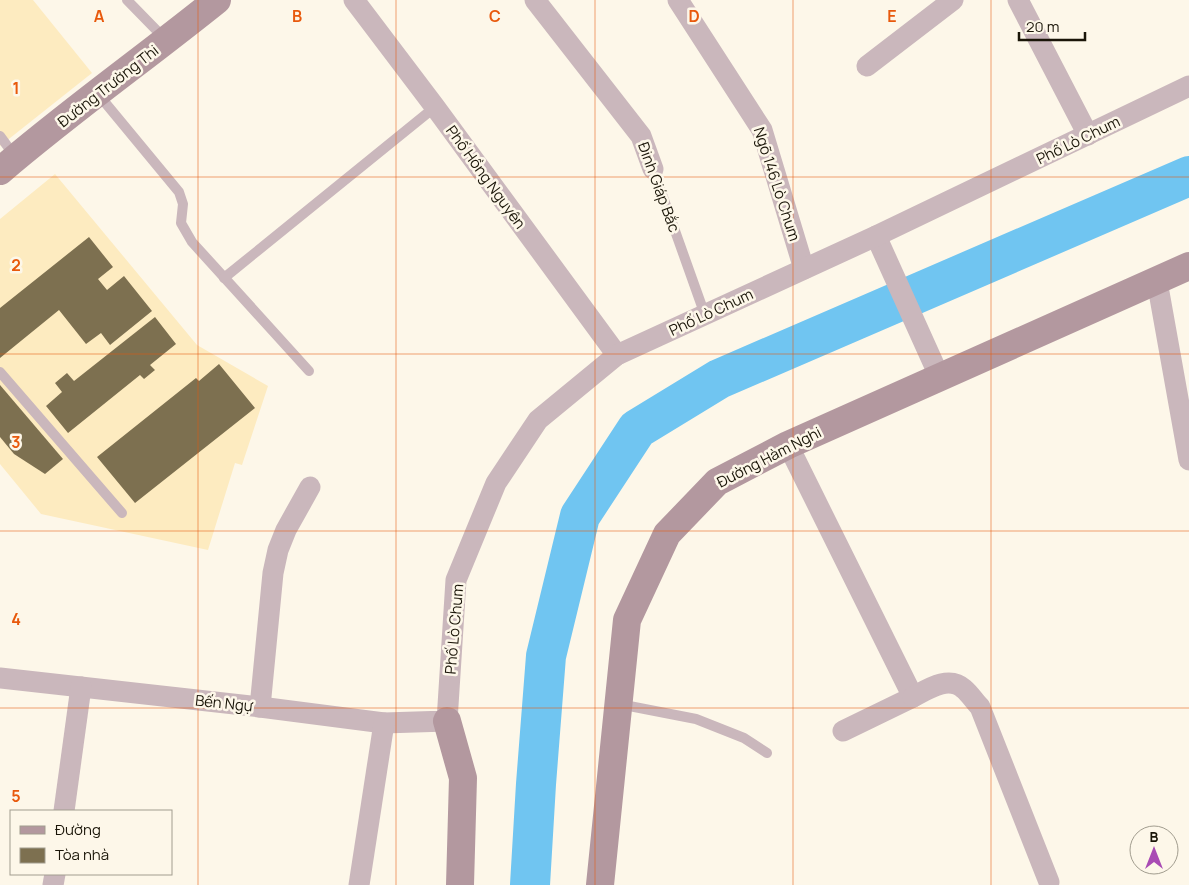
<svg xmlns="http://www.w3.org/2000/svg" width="1189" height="885" font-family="Manrope,sans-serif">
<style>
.built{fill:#fdebc0}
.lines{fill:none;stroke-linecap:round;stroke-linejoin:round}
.river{stroke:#70c5f1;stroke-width:40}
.building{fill:#7d7050}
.lane{stroke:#cab7bc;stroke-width:10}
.street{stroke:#cab7bc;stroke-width:21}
.secondary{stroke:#b3989f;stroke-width:28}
.grid{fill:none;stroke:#e8590c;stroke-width:1;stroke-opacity:0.55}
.labels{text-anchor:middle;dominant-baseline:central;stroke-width:5;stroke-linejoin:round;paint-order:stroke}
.street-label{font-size:15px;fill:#1a1508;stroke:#fdf7e9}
.grid-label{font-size:16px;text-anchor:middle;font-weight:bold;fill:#e8590c;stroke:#fdf7e9;stroke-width:5;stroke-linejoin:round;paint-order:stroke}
</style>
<rect width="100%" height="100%" fill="#fdf7e9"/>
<!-- built -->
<g class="built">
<path d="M0,0H33L92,73L0,146Z"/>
<path d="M55,174L197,345L268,386L242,465L235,463L208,550L41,514L0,464V219Z"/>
</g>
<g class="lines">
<!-- river -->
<path class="river" d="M530,885L536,784L546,656L580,516L637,429L719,379L1189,176"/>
</g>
<!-- building -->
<g class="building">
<path d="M89,237L113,267L98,279L107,290L124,276L152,311L110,345L101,333L86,344L59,310L0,358V308Z"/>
<path d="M155,317L176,344L150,365L155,370L144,379L140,375L68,433L46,406L62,392L55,383L67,373L74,381Z"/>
<path d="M219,364L255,408L135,503L97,457L196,378L199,381Z"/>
<path d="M0,385L63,459L45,474L14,454L0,437Z"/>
</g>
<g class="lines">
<!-- lane -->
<g class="lane">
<path d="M127,0L166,40"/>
<path d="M98,94L179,192L183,204L181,223L192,242L309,371"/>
<path d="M0,136L16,158"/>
<path d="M653,169L705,315"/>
<path d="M224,278L435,107"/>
<path d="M0,372L122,513"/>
<path d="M619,704L696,719L744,738L767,753"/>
</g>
<!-- street -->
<g class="street">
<path d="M354,0L435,107L617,355"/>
<path d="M535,0L641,136L653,169"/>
<path d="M678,0L762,130L804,269"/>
<path d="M1018,0L1088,135"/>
<path d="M867,66L953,0"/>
<path d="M876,236L940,378"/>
<path d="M1157,281L1189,460"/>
<path d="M788,445L913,697L843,731"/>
<path d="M0,678L260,707L384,723L447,721L456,580L496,483L538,420L617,355L876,236L1189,86"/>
<path d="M913,697C928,689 949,675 964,689C970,694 974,701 980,707L1049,882"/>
<path d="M260,707L273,573L278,550L286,530L310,487"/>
<path d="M64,811L81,687"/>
<path d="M53,885L55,874"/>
<path d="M359,885L384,723"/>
</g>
<!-- secondary -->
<g class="secondary">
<path d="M0,171C70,111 145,58 217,0"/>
<path d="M447,721L463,778L460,885"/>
<path d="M600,885L627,620L667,534L717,482L788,445L1189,266"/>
</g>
</g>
<!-- grid -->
<path class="grid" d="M198,0V885M396,0V885M595,0V885M793,0V885M991,0V885M0,177H1189M0,354H1189M0,531H1189M0,708H1189"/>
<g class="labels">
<!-- street labels -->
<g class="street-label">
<text transform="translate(108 86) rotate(-38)">Đường Trường Thi</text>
<text transform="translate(1078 140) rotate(-26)">Phố Lò Chum</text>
<text transform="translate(486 177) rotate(54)">Phố Hồng Nguyên</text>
<text transform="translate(777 184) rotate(72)">Ngõ 146 Lò Chum</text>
<text transform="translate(659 187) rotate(70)">Đinh Giáp Bắc</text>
<text transform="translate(711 312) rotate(-25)">Phố Lò Chum</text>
<text transform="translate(769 457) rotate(-27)">Đường Hàm Nghi</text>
<text transform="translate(454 629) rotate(-85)">Phố Lò Chum</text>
<text transform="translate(224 703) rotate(6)">Bến Ngự</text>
</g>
</g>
<g class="grid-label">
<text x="99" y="22">A</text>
<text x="297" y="22">B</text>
<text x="495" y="22">C</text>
<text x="694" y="22">D</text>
<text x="892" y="22">E</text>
<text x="16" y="94">1</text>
<text x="16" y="271">2</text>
<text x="16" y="448">3</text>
<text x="16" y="625">4</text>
<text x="16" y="802">5</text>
</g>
<!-- legend -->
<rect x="10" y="810" width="162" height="65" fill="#fdf7e9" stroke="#a29d8f"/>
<rect x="20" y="826" width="25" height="8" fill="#b3989f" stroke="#a29d8f"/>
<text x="55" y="835" font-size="15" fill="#1a1508">Đường</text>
<rect x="20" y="848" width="25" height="15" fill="#7d7050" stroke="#a29d8f"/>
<text x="55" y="860" font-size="15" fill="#1a1508">Tòa nhà</text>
<!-- north arrow -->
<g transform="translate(1154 850)"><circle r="24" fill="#fdf7e9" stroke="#a29d8f"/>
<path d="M0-4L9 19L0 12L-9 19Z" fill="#a94bb4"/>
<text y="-8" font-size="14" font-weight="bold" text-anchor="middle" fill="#1a1508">B</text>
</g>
<!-- scale -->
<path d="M1019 32v8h66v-8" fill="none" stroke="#1a1508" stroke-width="2.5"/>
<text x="1026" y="32" font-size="15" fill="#1a1508" stroke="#fdf7e9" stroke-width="4" paint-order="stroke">20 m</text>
</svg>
